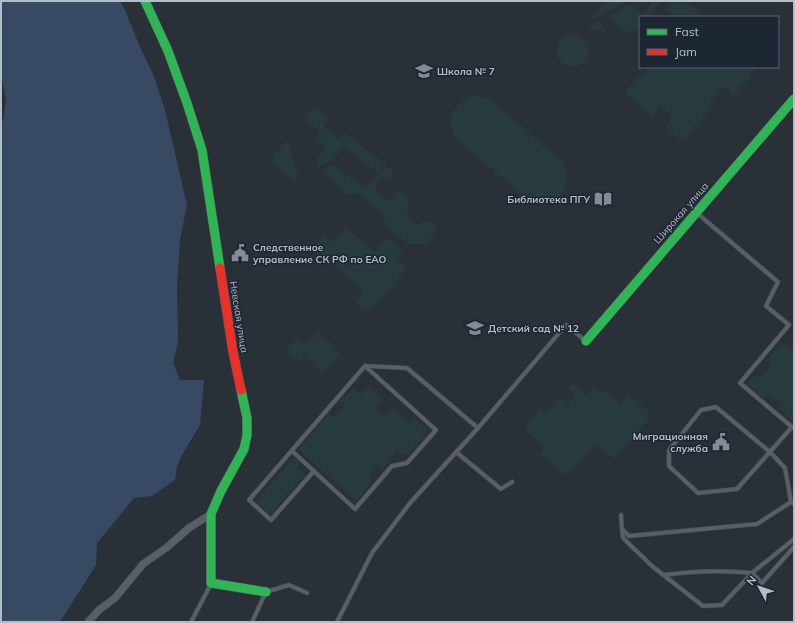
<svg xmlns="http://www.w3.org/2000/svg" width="795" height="623" font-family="Mulish,sans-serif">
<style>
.green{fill:#273a3e}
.water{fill:#384963}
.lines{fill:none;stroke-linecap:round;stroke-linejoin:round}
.lane-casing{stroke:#484c53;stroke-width:5}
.street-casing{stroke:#484c53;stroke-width:8}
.fast-casing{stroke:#484c53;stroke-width:10}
.jam-casing{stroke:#484c53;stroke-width:10}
.lane{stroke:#5a5e66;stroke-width:3.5}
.street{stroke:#5a5e66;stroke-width:7}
.fast{stroke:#30b455;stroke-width:9}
.jam{stroke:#e5322d;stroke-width:9}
.labels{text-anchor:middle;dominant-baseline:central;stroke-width:3;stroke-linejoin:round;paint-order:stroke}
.poi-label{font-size:10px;font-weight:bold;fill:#b4bcc9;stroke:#1d2633;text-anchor:start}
.street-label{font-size:10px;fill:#b4bcc9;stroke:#1d2633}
</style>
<rect width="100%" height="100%" fill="#2a3038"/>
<!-- green -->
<g class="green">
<path d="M607,1H625L621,5L589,21Z"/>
<path d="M654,1H661L648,17H640V26L627,33L608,18L630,4L643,14Z"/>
<path d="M672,1H685L705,17H674L665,9Z"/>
<path d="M600,21L608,34L587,27Z"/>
<circle cx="573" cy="51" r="16"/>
<path d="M650,67H752L756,70L734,96L724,87L709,104L712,107L685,139H678L666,127L673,117L660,106L652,116L625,93L641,74L643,75Z"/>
<path d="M471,96H479L488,98L563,162C575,188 558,208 530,201L457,140C455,136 452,132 451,128C447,113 458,102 471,96Z"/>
<path d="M314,106L329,118L323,126L339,139L346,133L393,171V176L389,181L383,177L375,186L380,195L388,201L398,190L408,198L409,208L406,216L417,224L429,221L435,224L437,230L426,244H408L385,225L384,215L359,194L348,195L321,170L333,164L365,189L378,173L344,146L331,161L318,166L316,159L326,147L316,139L321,133L303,118Z"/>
<path d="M285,142H288L298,176L296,180H292L271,162V159Z"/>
<path d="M346,227L375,252L388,237L403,249L396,258L407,268L373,309L364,310L355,302L363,291L315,247L324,235L333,242Z"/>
<path d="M318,332L342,354L323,374L305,356L298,363L285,351L298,338L306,345Z"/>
<path d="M781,344L789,347L794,351V422L779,409L782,405L768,394L764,399L748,385V381L754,375L759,378L771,364L766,360Z"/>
<path d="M572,383L587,395L594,388L600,393L603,390L621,404L628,394L647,409L649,419L614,459L595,445L571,472L563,473L540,453L545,447L527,432L526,425L540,408L546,412L559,397L569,404L575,395L568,388Z"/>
<path d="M369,386L383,398L375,408L385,417L393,408L409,422L414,418L426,428V434L408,454L403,455L398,451L383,469L378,465L368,476L373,481L356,501L298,449L329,413L334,417L345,406L340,401L352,388L361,395Z"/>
<path d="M294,457L300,462L297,467L305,474L270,515L255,501L293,458Z"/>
</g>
<!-- water -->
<path class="water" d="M1,1H120L125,10L140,47L154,76L165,110L187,205L180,240L177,287L178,342L173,363L180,380H204L200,425L182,455L177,466L175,480L152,496L134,498L97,543L96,565L60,622H1V131L6,102L1,73Z"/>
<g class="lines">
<!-- lane casing -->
<g class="lane-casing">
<g id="lane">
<path d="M698,214L778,282L766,306L789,325L740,383L792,427L737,489L698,493L669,466V450L701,410L716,407L770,452L785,468L791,502L794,504"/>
<path d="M365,366L407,368L478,428"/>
<path d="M292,451L355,509L392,466L407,463L436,430L365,366"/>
<path d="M456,452L501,489L512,482"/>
<path d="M314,471L271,520L249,500L365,366"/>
<path d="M621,515L622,529L629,536L757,524L791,502"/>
<path d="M622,529L623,538L652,566L703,606L722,605L752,573C723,570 693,571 664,575"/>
<path d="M794,539L752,573L762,583L794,547"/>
<path d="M191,622L211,584"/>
<path d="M252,622L266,592L289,585L307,593"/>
<path d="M337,622L372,553L410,503L478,428L566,325L586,341"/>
</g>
</g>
<!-- street casing -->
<g class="street-casing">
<path id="street" d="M88,622L99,610L115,598L143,564L166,548L189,528L211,514"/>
</g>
<!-- fast casing -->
<g class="fast-casing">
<g id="fast">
<path d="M145,1L168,51L187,103L202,150L220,268"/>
<path d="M586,341L794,99"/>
<path d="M241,390L247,418V435L244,449L221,491L211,514V583L266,592"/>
</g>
</g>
<!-- jam casing -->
<g class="jam-casing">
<path id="jam" d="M220,268L233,352L241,390"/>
</g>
<!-- lane -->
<use href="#lane" class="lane"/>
<!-- street -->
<use href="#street" class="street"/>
<!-- fast -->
<use href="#fast" class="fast"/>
<!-- jam -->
<use href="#jam" class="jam"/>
</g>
<!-- icons -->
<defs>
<g id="school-bare" transform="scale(1.38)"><path d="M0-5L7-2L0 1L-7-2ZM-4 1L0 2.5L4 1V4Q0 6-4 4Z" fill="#848b96" stroke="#1d2633" stroke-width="2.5" paint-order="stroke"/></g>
<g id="library-bare" transform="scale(1.38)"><path d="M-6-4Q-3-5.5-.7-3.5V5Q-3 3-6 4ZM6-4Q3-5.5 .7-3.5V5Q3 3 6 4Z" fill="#848b96" stroke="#1d2633" stroke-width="2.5" paint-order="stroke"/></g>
<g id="civic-bare" transform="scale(1.38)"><path d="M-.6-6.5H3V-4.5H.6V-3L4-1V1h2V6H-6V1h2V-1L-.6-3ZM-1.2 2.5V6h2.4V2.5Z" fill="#848b96" stroke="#1d2633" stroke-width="2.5" paint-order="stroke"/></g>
</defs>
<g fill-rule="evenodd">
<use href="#school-bare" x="424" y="71"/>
<use href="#library-bare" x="603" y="199"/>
<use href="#civic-bare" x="240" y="253"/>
<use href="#school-bare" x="475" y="328"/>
<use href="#civic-bare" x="721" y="442"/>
</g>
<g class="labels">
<!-- poi labels -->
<g class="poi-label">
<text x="437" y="71">Школа № 7</text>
<text x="590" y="199" text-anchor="end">Библиотека ПГУ</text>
<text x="253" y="247">Следственное<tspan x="253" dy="12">управление СК РФ по ЕАО</tspan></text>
<text x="488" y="328">Детский сад № 12</text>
<text x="708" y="436" text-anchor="end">Миграционная<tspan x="708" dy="12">служба</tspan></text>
</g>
<!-- street labels -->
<g class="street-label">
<text transform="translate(681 213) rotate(-49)">Широкая улица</text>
<text transform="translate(239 317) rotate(81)">Невская улица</text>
</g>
</g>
<!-- border -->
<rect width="795" height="623" fill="none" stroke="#b4bcc9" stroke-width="4"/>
<!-- legend -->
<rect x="639" y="16" width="140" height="52" fill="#1d2633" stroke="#59626f"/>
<rect x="647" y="29" width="20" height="6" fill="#30b455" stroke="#59626f"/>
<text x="675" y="36" font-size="12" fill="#b4bcc9">Fast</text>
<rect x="647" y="49" width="20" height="6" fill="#e5322d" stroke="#59626f"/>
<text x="675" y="56" font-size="12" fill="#b4bcc9">Jam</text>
<!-- north arrow -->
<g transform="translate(759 587) rotate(310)" stroke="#1d2633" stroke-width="3" paint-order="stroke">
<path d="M0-3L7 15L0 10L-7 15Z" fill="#b4bcc9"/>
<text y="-6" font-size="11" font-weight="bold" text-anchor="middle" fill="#b4bcc9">N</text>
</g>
</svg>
